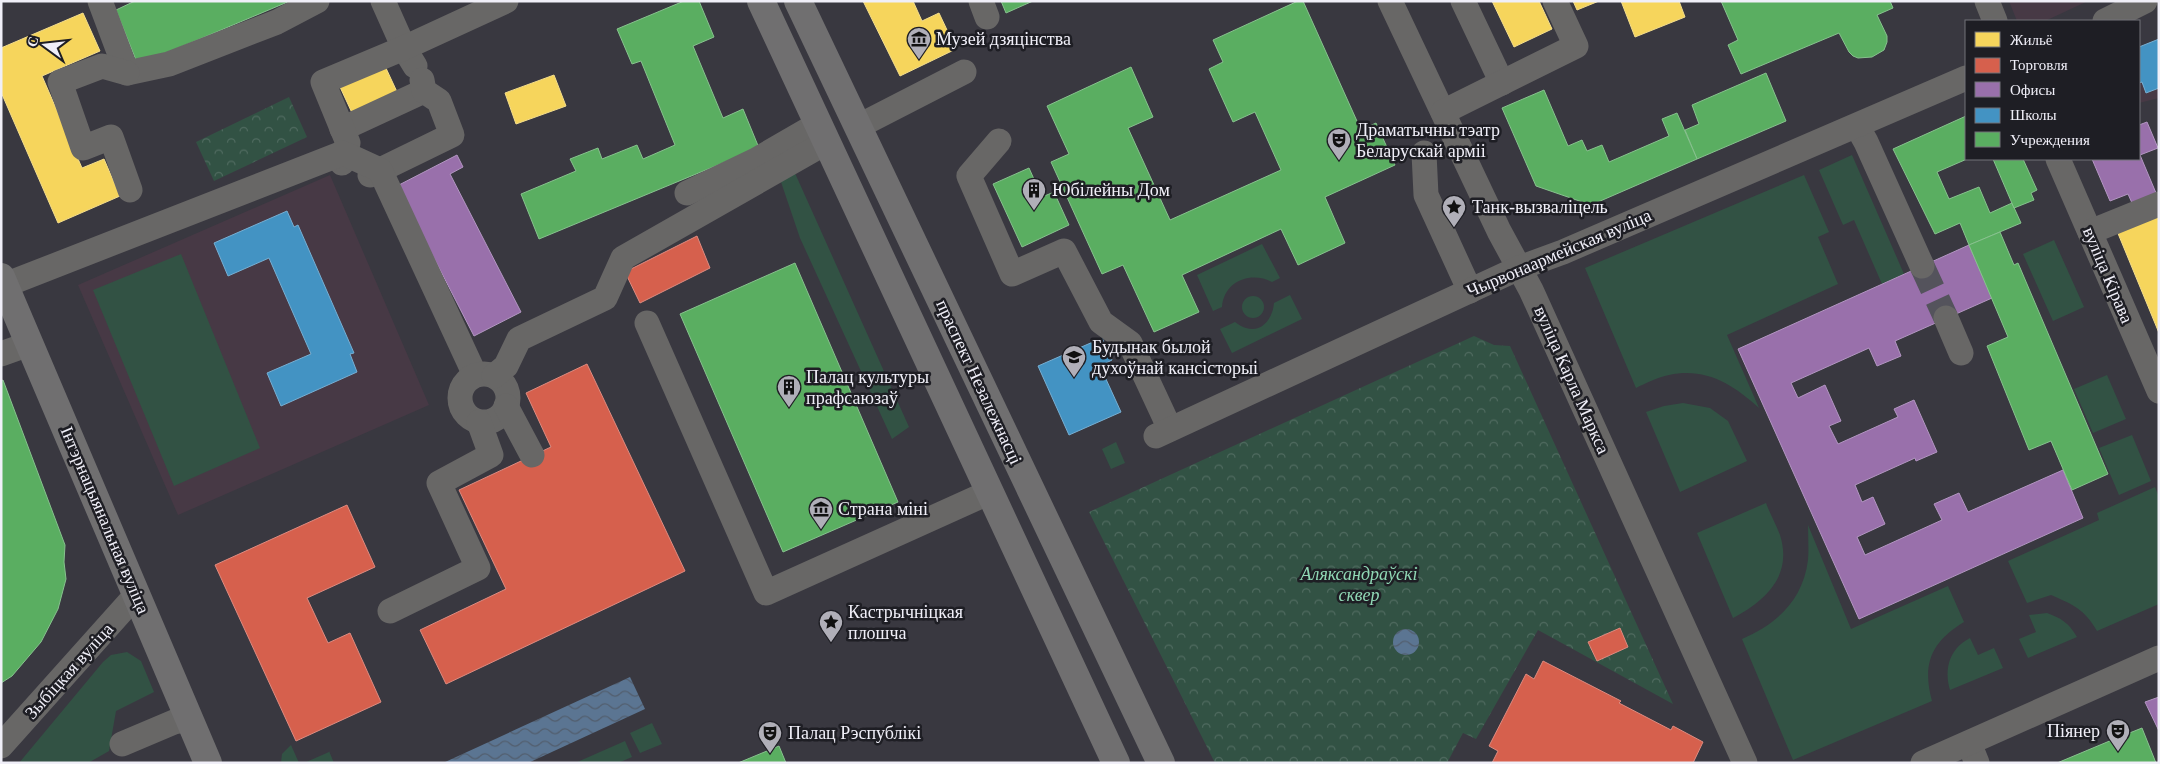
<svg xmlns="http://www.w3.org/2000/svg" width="2160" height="764" font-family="Georgia,serif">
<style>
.education{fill:#473945}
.grass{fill:#325244}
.park{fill:url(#park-crowns)}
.water{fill:url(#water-waves)}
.homes{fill:#f6d55c;stroke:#f4dd8b}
.shops{fill:#d6604d;stroke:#de8b80}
.offices{fill:#9970ab;stroke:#b396c2}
.schools{fill:#4393c3;stroke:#77afd3}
.public{fill:#5aae61;stroke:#87c28e}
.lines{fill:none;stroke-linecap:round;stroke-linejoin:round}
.minor-tunnel{stroke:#54535c;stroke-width:25;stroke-dasharray:25 12;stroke-linecap:butt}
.minor{stroke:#686766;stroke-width:25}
.major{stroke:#706f70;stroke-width:28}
.labels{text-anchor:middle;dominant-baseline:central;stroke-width:5;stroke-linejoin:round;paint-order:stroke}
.poi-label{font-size:18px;fill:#f0eff8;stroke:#1e1e24;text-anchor:start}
.street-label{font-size:18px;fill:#f0eff8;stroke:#1e1e24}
.park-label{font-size:18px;font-style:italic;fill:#90d8b5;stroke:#1e1e24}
</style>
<defs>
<pattern id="park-crowns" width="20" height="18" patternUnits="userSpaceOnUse" patternTransform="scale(1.25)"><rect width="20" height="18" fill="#325244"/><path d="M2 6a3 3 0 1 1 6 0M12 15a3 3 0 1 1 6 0" fill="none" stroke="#506b60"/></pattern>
<pattern id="water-waves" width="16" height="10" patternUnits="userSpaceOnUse" patternTransform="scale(1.25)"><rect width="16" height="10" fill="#5b7592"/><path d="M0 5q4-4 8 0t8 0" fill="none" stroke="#525e6e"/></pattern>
</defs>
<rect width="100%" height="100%" fill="#393840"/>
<!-- education -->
<g class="education">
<path d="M2009,1H2088L2045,21H2017Z"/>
<path d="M2159,39V98L2139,103V47Z"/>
<path d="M330,175L429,405L178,515L78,285Z"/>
</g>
<!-- grass -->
<g class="grass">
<path d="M1852,155L1904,274L1882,284L1854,220L1843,225L1819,170Z"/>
<path d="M794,171L909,427L892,439L800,238L780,179Z"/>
<path d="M1804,175L1829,232L1818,237L1838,284L1727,335L1759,408C1733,384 1705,367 1669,375C1658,377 1646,383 1636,388L1585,268Z"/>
<path d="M2054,240L2084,307L2053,321L2023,254Z"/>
<path d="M1262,244L1280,278L1272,282C1251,271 1224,281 1222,307L1213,311L1197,275Z"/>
<path d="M181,254L260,448L174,486L93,290Z"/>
<path d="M1290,295L1302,319L1232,353L1220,329L1235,322C1238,324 1242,327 1246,328C1263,333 1273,317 1274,303Z"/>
<circle cx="1253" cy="307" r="11"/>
<path d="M2107,375L2126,419L2093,433L2074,389Z"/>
<path d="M1683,403L1710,408L1728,421L1747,461L1680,492L1646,412L1664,406Z"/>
<path d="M2132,435L2151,481L2119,495L2099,448Z"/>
<path d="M1116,442L1125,463L1111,469L1102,449Z"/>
<path d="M2155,487L2159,497V604L2097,631C2084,609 2074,605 2051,595L2027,603L2008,561L2099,520L2097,513Z"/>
<path d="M1766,503C1770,514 1776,524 1780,535C1793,576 1765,601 1733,618L1697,533Z"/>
<path d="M1808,525L1851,629L1948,586L1964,622C1931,642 1922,664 1932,701L1793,760L1742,639C1777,624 1803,600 1808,560C1809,549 1808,537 1808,525Z"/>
<path d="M2047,613C2061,618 2069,623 2077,637L2028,658L2019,639L2036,632L2029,615Z"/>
<path d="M1970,638L1978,655L1994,648L2003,668L1950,690C1944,669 1949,649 1970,638Z"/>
<path d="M127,652L141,661L154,692L116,711L109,751L88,763H19L103,662L111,655Z"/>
<path d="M652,723L662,744L640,753L630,733Z"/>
<path d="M625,741L632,757L618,763H575Z"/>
<path d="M291,745L299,763H281L282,754Z"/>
<path d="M329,751L334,763H304L329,752Z"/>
</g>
<!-- park -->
<g class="park">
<path d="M289,97L307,137L214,181L196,142Z"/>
<path d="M1474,336L1494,345L1510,346L1673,704L1538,630L1476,739L1463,733L1447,763H1215L1089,512Z"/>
</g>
<!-- water -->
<g class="water">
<circle cx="1406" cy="642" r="13"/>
<path d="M630,677L645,709L528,763H443Z"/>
</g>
<!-- homes -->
<g class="homes">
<path d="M863,1H913L922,21L939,13L956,49L900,76Z"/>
<path d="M1492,1H1539L1552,29L1514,47Z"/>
<path d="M1573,1H1599L1577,10Z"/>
<path d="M1621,1H1679L1685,17L1635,37Z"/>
<path d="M83,13L100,51L42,76L82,168L104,159L120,196L58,223L1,92V48Z"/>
<path d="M385,66L398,94L353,115L340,87Z"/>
<path d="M554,75L566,106L516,124L505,93Z"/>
<path d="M2159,214V333L2117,231Z"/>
</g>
<!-- shops -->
<g class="shops">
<path d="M697,236L710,268L640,303L625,272Z"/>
<path d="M587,364L685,571L446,684L420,630L506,589L459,490L551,447L526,393Z"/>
<path d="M347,505L375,567L307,598L328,643L350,633L381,702L296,741L215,565Z"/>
<path d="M1620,628L1628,647L1597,661L1588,642Z"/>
<path d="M1543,661L1621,701L1619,703L1671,730L1673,726L1703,742L1693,763H1492L1498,751L1489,746L1526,674L1534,679Z"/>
</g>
<!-- offices -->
<g class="offices">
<path d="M2147,122L2158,148L2140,155L2156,193L2132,203L2128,194L2110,201L2092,159H2139V125Z"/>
<path d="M457,155L463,167L450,174L521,312L474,336L397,186Z"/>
<path d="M1969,245L1992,298L1895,341L1901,356L1877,366L1869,348L1791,383L1798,398L1825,385L1841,421L1829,426L1838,444L1898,417L1894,409L1914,400L1937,452L1916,461L1915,458L1855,485L1862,502L1873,497L1885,524L1857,537L1865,555L1942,520L1934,504L1959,493L1968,512L2063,470L2083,518L1859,619L1738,349Z"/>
<path d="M2159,697V731L2145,702Z"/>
</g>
<!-- schools -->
<g class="schools">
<path d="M2159,39V88L2146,93L2142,82L2139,83V47Z"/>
<path d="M287,211L294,227L298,225L354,353L350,354L357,372L281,406L267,373L311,354L269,258L228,276L214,243Z"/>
<path d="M1102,338L1112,360L1100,366L1121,412L1069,435L1038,366Z"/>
</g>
<!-- public -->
<g class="public">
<path d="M135,1H290L138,65L116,10Z"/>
<path d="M684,1H699L714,37L693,46L723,118L743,109L759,148L539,239L521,194L576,171L570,159L598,148L602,159L637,145L643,159L675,145L641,61L632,64L617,29Z"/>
<path d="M1001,1H1033L1006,13Z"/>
<path d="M1298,1H1303L1361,130L1376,123L1395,165L1325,197L1345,243L1298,265L1281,229L1182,275L1199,312L1154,332L1123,265L1102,274L1051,162L1069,154L1047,106L1131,67L1153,117L1128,128L1170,220L1281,170L1255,112L1233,122L1209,69L1223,62L1213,40Z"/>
<path d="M1721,1H1890L1893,8L1877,15L1887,36V42L1884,50L1872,57L1858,58L1853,56L1849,52L1839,33L1741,74L1728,45L1738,40Z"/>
<path d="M1766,73L1786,121L1697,159L1685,130L1699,124L1692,105Z"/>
<path d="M1544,90L1568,146L1582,140L1587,151L1602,145L1609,162L1669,136L1662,119L1677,113L1697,159L1591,205L1536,186L1502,108Z"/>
<path d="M1966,116L1967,159L1937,172L1949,199L1979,187L1990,213L2012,203L2021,223L1969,245L1960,223L1935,234L1893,149Z"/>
<path d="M1993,159H2023L2037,190L2031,193L2034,200L2014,208Z"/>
<path d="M1029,168L1042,197L1054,192L1069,225L1022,247L993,184Z"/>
<path d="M2000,232L2014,265L2018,263L2108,474L2072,490L2051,441L2029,450L1987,346L2008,337L1969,245Z"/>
<path d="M795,263L898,502L783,552L680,314Z"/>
<path d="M3,380L65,545L64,562L66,579L58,609L41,642L12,676L1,683V381Z"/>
<path d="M2142,728L2156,763H2057L2112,740Z"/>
<path d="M779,746L786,763H738Z"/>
</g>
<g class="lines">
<!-- minor-tunnel -->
<path class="minor-tunnel" d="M1922,266L1946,318"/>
<!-- minor -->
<g class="minor">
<path d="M100,1L127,73L169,64L277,22L317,1"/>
<path d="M383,1L404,48L415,66"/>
<path d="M981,1L987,17"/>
<path d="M1390,1L1499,231L1531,290L1745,763"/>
<path d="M1463,1L1502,83"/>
<path d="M1987,1L1995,21"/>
<path d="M2105,21L2145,1"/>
<path d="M127,73L102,66L60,82L83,148L111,137L130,190"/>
<path d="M1443,112L1576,46L1555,1"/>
<path d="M1857,126L1866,142L1922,266"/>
<path d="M857,127L964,72"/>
<path d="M342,129L424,91"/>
<path d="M999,141L969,176L1012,274L1064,251L1101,322L1130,343L1170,429"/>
<path d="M1424,153L1426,195L1470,291"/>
<path d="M2058,159L2159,391"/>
<path d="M342,163L343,153L348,143L323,82L404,48L506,1"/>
<path d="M370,175L452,135L439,101L424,91L422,80"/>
<path d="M687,193L756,160L818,124"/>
<path d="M2090,232L2159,204"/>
<path d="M5,285L343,153L380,170L475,375"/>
<path d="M1946,318L1961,353"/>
<path d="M647,323L766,593L990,492"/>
<path d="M1,354L29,344"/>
<circle cx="484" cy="398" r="24"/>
<path d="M494,376L506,366L519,339L605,298L623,258L827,142"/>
<path d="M506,406L532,455"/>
<path d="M1156,436L1519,268L1563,252L1966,78"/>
<path d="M390,611L478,568L439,483L491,455L479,422"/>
<path d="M1969,743L1977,763"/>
<path d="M122,744L174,722L190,719"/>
<path d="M1,746L136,595"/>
<path d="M1923,763L2159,658"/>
</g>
<!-- major -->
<g class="major">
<path d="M761,1L1116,763"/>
<path d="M798,1L1161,763"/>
<path d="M1,277L208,763"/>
</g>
</g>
<!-- icons -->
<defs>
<g id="museum-pin" transform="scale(1.25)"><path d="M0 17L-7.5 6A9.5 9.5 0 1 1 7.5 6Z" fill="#b0afb8" stroke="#1e1e24"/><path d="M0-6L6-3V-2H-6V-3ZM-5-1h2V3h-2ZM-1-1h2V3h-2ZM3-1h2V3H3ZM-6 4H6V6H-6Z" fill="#111"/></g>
<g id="theatre-pin" transform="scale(1.25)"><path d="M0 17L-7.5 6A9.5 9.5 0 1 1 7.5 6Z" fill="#b0afb8" stroke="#1e1e24"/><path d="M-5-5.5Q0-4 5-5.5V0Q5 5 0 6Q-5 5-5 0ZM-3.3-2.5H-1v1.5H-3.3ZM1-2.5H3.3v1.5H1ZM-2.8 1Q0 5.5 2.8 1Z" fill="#111"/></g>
<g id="building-pin" transform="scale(1.25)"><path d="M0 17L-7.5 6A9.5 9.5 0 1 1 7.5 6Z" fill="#b0afb8" stroke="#1e1e24"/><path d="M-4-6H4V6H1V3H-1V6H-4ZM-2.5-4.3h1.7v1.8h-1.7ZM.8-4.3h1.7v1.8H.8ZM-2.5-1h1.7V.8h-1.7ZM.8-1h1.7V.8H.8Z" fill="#111"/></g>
<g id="sight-pin" transform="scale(1.25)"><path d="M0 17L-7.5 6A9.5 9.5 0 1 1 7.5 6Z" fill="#b0afb8" stroke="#1e1e24"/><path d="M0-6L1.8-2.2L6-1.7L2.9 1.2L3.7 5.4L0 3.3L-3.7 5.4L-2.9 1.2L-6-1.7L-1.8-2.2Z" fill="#111"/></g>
<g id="university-pin" transform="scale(1.25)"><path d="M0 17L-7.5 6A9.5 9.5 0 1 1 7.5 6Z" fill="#b0afb8" stroke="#1e1e24"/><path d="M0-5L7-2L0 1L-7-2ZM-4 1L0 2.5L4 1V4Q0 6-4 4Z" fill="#111"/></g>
</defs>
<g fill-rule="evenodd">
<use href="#museum-pin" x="919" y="39"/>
<use href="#theatre-pin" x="1339" y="140"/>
<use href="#building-pin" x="1034" y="190"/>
<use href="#sight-pin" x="1454" y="207"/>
<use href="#university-pin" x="1074" y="357"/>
<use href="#building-pin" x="789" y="387"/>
<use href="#museum-pin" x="821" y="509"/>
<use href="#sight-pin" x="831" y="622"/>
<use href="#theatre-pin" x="2118" y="731"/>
<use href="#theatre-pin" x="770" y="733"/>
</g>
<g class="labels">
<!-- poi labels -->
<g class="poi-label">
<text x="936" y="39">Музей дзяцінства</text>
<text x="1356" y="130">Драматычны тэатр<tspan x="1356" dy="21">Беларускай арміі</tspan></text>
<text x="1052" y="190">Юбілейны Дом</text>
<text x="1472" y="207">Танк-вызваліцель</text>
<text x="1092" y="347">Будынак былой<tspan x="1092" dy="21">духоўнай кансісторыі</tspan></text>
<text x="806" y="377">Палац культуры<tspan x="806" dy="21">прафсаюзаў</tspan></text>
<text x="838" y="509">Страна міні</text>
<text x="848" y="612">Кастрычніцкая<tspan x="848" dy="21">плошча</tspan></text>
<text x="2100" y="731" text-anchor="end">Піянер</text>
<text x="788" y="733">Палац Рэспублікі</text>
</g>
<!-- street labels -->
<g class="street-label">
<text transform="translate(1559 253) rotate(-23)">Чырвонаармейская вуліца</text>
<text transform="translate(2108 275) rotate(67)">вуліца Кірава</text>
<text transform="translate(1572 380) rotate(66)">вуліца Карла Маркса</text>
<text transform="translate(979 382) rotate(65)">праспект Незалежнасці</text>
<text transform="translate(105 520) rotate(67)">Інтэрнацыянальная вуліца</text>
<text transform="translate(69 671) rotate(-48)">Зыбіцкая вуліца</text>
</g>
<!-- park labels -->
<g class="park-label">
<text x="1359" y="574">Аляксандраўскі<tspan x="1359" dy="21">сквер</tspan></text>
</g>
</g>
<!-- border -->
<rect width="2160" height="764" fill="none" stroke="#f0eff8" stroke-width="5"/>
<!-- legend -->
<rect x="1965" y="20" width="175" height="140" fill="#1e1e24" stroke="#727279"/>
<rect x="1975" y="32" width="25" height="15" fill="#f6d55c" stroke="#727279"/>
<text x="2010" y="45" font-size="15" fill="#f0eff8">Жильё</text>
<rect x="1975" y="58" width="25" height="15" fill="#d6604d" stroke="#727279"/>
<text x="2010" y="70" font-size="15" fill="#f0eff8">Торговля</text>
<rect x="1975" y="82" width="25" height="15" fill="#9970ab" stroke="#727279"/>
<text x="2010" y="95" font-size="15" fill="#f0eff8">Офисы</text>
<rect x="1975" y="108" width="25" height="15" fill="#4393c3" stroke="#727279"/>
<text x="2010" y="120" font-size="15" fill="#f0eff8">Школы</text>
<rect x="1975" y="132" width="25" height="15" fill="#5aae61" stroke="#727279"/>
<text x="2010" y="145" font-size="15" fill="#f0eff8">Учреждения</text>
<!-- north arrow -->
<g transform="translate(45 45) rotate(285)" stroke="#1e1e24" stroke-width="4" paint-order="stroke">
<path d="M0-4L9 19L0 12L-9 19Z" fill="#f0eff8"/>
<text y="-8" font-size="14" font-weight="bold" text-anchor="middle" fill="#f0eff8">С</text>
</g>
</svg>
